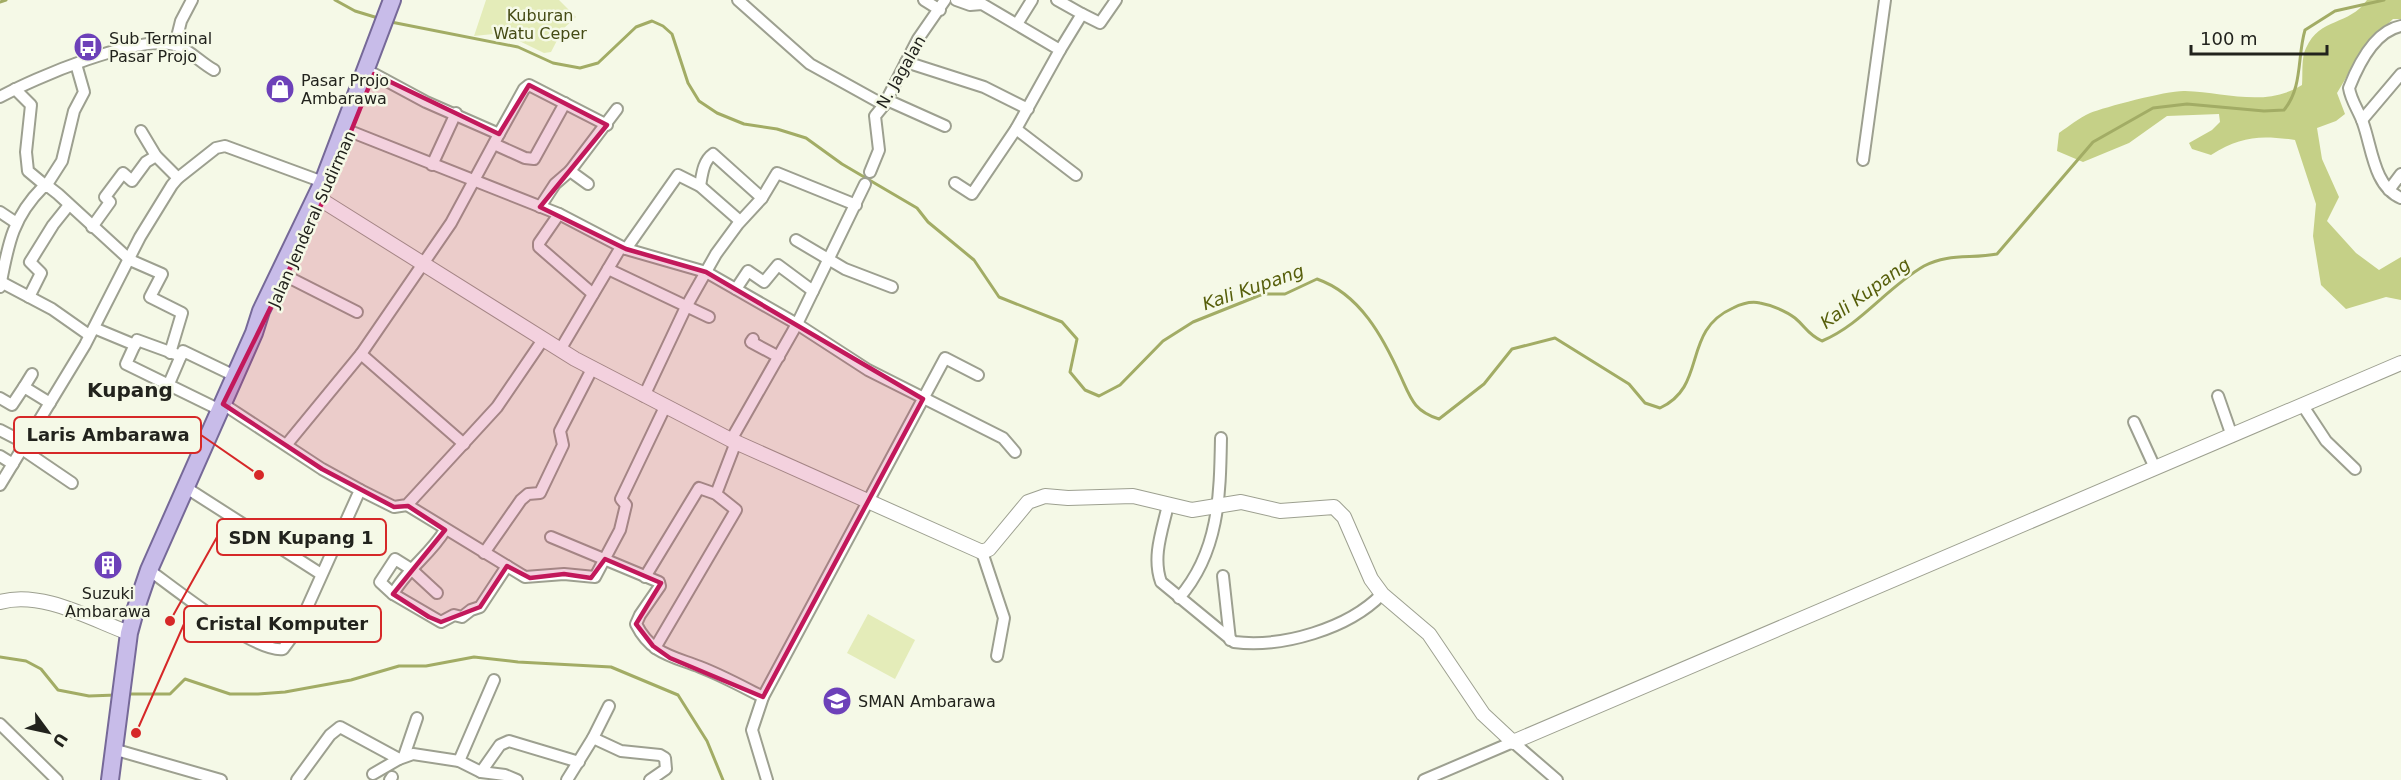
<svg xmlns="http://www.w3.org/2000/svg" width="2401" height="780" font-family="'DejaVu Sans',sans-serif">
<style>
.green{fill:#e4ecb9}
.forest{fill:#c5d087}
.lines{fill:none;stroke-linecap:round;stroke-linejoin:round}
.stream{stroke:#a2ac65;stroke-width:3}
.minor-casing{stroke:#9da090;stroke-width:14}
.tertiary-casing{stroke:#9da090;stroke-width:16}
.primary-casing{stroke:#766998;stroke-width:20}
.minor{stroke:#fff;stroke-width:10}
.tertiary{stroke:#fff;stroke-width:14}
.primary{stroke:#c8bce9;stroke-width:16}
.marked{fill:#c2185b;fill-opacity:0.2;stroke:#c2185b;stroke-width:4.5;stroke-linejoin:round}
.labels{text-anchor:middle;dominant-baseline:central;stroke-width:5;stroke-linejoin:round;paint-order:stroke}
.park-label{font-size:16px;fill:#454b15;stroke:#f5f9e7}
.poi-label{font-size:16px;fill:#22231d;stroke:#f5f9e7;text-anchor:start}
.street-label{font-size:16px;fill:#22231d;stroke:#f5f9e7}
.water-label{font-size:18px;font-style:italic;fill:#565e0a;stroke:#f5f9e7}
.quarter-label{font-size:20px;font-weight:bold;fill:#22231d;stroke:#f5f9e7}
.leader{fill:none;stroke:#d62828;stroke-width:2}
.callout-dot{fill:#d62828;stroke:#f5f9e7;stroke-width:2}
.callout{fill:#f5f9e7;stroke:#d62828;stroke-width:2}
.callout-label{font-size:18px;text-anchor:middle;font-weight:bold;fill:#22231d}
</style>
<rect width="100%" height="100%" fill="#f5f9e7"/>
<!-- green -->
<g class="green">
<path d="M486,0H559L576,17L563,29L551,52L544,53L503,33L474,36Z"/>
<path d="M868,614L915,640L895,679L847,653Z"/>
</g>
<!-- forest -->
<path class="forest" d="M2367,0H2401V19H2393L2365,46L2337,93L2345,114L2336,121L2317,128L2322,159L2339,197L2327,221L2356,253L2379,270L2401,257V300L2386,297L2346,309L2321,285L2313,236L2316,204L2295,140C2260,135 2241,136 2211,155L2192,149L2189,143L2212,130L2220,122L2219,114L2167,116L2129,143L2083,162L2057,151L2059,133C2069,126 2079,118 2090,113C2105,107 2169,90 2185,91C2225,92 2265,108 2302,85C2303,74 2301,58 2306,48C2320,17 2349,26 2367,0Z"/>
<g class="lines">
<!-- stream -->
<g class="stream">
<path d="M335,0L355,11L378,18"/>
<path d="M0,2L6,0"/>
<path d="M391,22L518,47L553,63L580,68L598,63L636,27L652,21L663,26L672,34L688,83L699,101L717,113L744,124L777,129L806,138L842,164L917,208L928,222L974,260L999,297L1062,322L1077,339L1070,372L1085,390L1099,396L1120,385L1163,341L1193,322L1263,294H1285L1317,279C1360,294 1383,337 1401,377C1411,399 1414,411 1439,419L1484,384L1512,349L1555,338L1629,384L1645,403L1660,408C1708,386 1681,331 1733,308C1741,304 1751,301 1760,303C1771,305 1786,311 1795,318C1806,327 1807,334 1822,341C1862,324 1886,288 1924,266C1948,253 1971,259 1997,254L2093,142L2153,108L2187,104L2264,111L2284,110C2303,87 2297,57 2305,30L2335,11L2384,0"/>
<path d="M0,657L26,661L41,669L58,690L89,696L116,695"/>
<path d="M128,694H170L185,679L230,694H258L285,692L351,680L399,666H426L474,657L518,662L611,667L678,695L707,741L723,780"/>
</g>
<!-- minor casing -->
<g class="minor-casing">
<g id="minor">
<path d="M738,0L810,64L884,105"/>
<path d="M924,0L940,10"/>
<path d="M1057,0L1082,14L1060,50"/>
<path d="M1082,14L1100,23L1116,0"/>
<path d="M1017,24L1032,0"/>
<path d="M2401,26C2375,31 2358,65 2349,88C2351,101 2359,111 2363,123C2372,148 2374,187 2401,198"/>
<path d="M175,45L181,21L192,0"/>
<path d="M906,62L984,87L1028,109"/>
<path d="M15,89L31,105L26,152L28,171L46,186L62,161L74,111L84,92L76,64"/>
<path d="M0,97C34,78 138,34 175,45C190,50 201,63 214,70"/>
<path d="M887,100L945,126"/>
<path d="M2362,120L2401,74"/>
<path d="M1016,129L1076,175"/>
<path d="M141,131L156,156L178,178"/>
<path d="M352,132L559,214L626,249L706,272L797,324L868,370L1003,438L1015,452"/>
<path d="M499,134L524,89L529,85L607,125"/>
<path d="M494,144L525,158L534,159L565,103"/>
<path d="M1863,160L1885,0"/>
<path d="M432,165L456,113"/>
<path d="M870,172L879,150L875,116L884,105L918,39L945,0"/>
<path d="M955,183L972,194L1016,129L1060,50L982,4L970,5L956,0"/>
<path d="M588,184L570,171L617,109"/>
<path d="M700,186C702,175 703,161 713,154L762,198"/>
<path d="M43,187H49L58,194L130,260L162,274L150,297L182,313L170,353"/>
<path d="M2389,190L2401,174"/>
<path d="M540,207L555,184L570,171"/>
<path d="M0,212L15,222"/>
<path d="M559,214L539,243V247L593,294"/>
<path d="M92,227L110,202L105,197L123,173L132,181L146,162L156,156"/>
<path d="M796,240L845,269L892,287"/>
<path d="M626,249L678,175L700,186L740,221"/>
<path d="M608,269L709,317"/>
<path d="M288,277L357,312"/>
<path d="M1,282L52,309L89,335"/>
<path d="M0,287C8,245 12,218 43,187"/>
<path d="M736,289L748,271L764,282L778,265L813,291"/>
<path d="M29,297L41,273L30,262L53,225L69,205"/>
<path d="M94,328L135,345"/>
<path d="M753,339L751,342L779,357"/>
<path d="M560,350L621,247"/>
<path d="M361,354L451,223L499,134L426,102L374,74"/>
<path d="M181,356L137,340L126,364L220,410"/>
<path d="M168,386L183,351L235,376"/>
<path d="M24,387L32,374"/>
<path d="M644,396L686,307L716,254L738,224L762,198L777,173L856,205"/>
<path d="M2218,396L2232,436"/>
<path d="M0,398L12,405L24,387L50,403"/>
<path d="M2303,406L2326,441L2355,469"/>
<path d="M2134,422L2155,468"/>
<path d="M0,430L25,443"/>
<path d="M731,440L797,324L865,184"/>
<path d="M287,444L361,354L464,444"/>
<path d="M22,449L72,483"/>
<path d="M0,456L13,464"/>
<path d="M0,485L85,345L140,237L172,185L178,178L216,148L225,146L323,182"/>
<path d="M185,487L321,574"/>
<path d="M360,490L394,507L407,505L497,407L542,341"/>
<path d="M716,494L736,442"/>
<path d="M407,505L525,577L564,574L595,577L620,530L626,505L621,499L665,407"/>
<path d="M1168,505C1162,531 1152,557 1161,582L1234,642C1282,648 1348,629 1382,594"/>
<path d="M445,530C431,554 407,569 393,594L441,622L454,615L462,617L471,610L480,607L507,566"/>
<path d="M551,537L659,582L660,586L640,615L636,624C651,654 672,656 700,667C721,675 743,687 763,697"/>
<path d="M982,552L1004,618L997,656"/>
<path d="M484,553L521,500L528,494L540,493L563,445L560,431L592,369"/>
<path d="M149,570C174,588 255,653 283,649L297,630L360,490L322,469L223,404"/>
<path d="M1223,576L1230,640"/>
<path d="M645,577L699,488L716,494L736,510L655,648"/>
<path d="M393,594L380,582L395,559L411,569L437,593"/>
<path d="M1179,598C1219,552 1220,496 1221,438"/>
<path d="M0,724L57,780"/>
<path d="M593,738L621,751L660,755L665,758L666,769L650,780"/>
<path d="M113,749L221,780"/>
<path d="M404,756L417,718"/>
<path d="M459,761L494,680"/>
<path d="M481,772L500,745L509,741L579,762"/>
<path d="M373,774L399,759"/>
<path d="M297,780L330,735L340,727L399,759L413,754L459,761L481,772L505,775L517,780"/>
<path d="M390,780L392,777"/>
<path d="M567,780L593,738L609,706"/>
<path d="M767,780L752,730L763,697L945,358L978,375"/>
<path d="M1424,780L1513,742L1557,780"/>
</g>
</g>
<!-- tertiary casing -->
<g class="tertiary-casing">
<g id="tertiary">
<path d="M323,201L575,359L731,440L982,552L989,549L1028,502L1045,496L1068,498L1133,496L1192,510L1241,502L1280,511L1334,507L1344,517L1371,579L1382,594L1429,634L1483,714L1513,742L2401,363"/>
<path d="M0,602C41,590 91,619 129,633"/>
</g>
</g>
<!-- primary casing -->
<g class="primary-casing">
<path id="primary" d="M110,780L129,633L135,611L149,570L254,333L261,311L323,182L392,0"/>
</g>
<!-- minor -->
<use href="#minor" class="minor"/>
<!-- tertiary -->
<use href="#tertiary" class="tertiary"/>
<!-- primary -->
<use href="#primary" class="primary"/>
</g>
<!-- marked area -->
<path class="marked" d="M374,74L499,134L529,85L607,125L540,207L626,249L706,272L923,399L763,697L670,658L653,646L636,624L661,583L605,559L591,578L564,574L530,578L507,566L480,607L441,622L429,617L393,594L445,530L408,506L394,507L322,469L223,404L323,201Z"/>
<!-- icons -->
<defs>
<g id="bus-disc" transform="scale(1.5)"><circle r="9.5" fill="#6d41b9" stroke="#f5f9e7"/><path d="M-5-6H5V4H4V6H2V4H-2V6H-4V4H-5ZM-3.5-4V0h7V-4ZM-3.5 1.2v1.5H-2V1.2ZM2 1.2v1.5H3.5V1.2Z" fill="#fff"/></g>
<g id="shop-disc" transform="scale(1.5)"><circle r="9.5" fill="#6d41b9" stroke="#f5f9e7"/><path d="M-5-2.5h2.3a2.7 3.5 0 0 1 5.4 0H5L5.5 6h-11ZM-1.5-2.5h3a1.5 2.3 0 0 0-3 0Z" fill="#fff"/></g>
<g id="building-disc" transform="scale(1.5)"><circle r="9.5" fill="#6d41b9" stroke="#f5f9e7"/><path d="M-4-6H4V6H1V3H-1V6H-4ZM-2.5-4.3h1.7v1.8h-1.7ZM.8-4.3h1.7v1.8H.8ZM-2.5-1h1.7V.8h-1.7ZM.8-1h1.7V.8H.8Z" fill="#fff"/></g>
<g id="school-disc" transform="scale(1.5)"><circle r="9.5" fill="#6d41b9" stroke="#f5f9e7"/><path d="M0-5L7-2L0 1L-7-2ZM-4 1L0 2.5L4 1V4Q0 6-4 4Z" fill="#fff"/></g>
</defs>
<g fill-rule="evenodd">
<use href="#bus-disc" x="88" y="47"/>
<use href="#shop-disc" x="280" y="89"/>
<use href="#building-disc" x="108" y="565"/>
<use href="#school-disc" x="837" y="701"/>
</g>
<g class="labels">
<!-- park labels -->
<g class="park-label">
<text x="540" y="15">Kuburan<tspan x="540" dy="18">Watu Ceper</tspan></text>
</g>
<!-- poi labels -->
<g class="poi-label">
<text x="109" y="38">Sub Terminal<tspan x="109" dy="18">Pasar Projo</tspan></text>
<text x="301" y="80">Pasar Projo<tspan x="301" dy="18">Ambarawa</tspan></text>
<text x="108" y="593" text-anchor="middle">Suzuki<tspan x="108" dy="18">Ambarawa</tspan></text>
<text x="858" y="701">SMAN Ambarawa</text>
</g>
<!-- street labels -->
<g class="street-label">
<text transform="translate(901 72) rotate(-60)">N. Jagalan</text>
<text transform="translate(312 219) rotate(-66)">Jalan Jenderal Sudirman</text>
</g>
<!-- water labels -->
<g class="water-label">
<text transform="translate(1253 287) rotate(-19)">Kali Kupang</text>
<text transform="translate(1865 293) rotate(-36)">Kali Kupang</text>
</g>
<!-- quarter labels -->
<g class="quarter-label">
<text x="130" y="390">Kupang</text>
</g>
</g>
<!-- callouts -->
<path class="leader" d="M259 475L201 435M170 621L217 537M136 733L184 624"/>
<g class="callout-dot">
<circle cx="259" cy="475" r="6"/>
<circle cx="170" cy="621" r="6"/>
<circle cx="136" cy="733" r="6"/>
</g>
<g class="callout">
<rect x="14" y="417" width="187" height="36" rx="6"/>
<rect x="217" y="519" width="169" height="36" rx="6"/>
<rect x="184" y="606" width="197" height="36" rx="6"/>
</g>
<g class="callout-label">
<text x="108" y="441">Laris Ambarawa</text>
<text x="301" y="544">SDN Kupang 1</text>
<text x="282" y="630">Cristal Komputer</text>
</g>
<!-- north arrow -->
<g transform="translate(48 732) rotate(123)" stroke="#f5f9e7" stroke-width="4.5" paint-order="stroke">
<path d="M0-4.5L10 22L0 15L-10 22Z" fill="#22231d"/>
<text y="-9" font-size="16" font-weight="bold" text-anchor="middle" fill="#22231d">U</text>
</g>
<!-- scale -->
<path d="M2191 45v9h136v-9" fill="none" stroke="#22231d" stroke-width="3"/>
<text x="2200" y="45" font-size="18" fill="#22231d" stroke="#f5f9e7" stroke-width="4.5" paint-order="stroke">100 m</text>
</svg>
